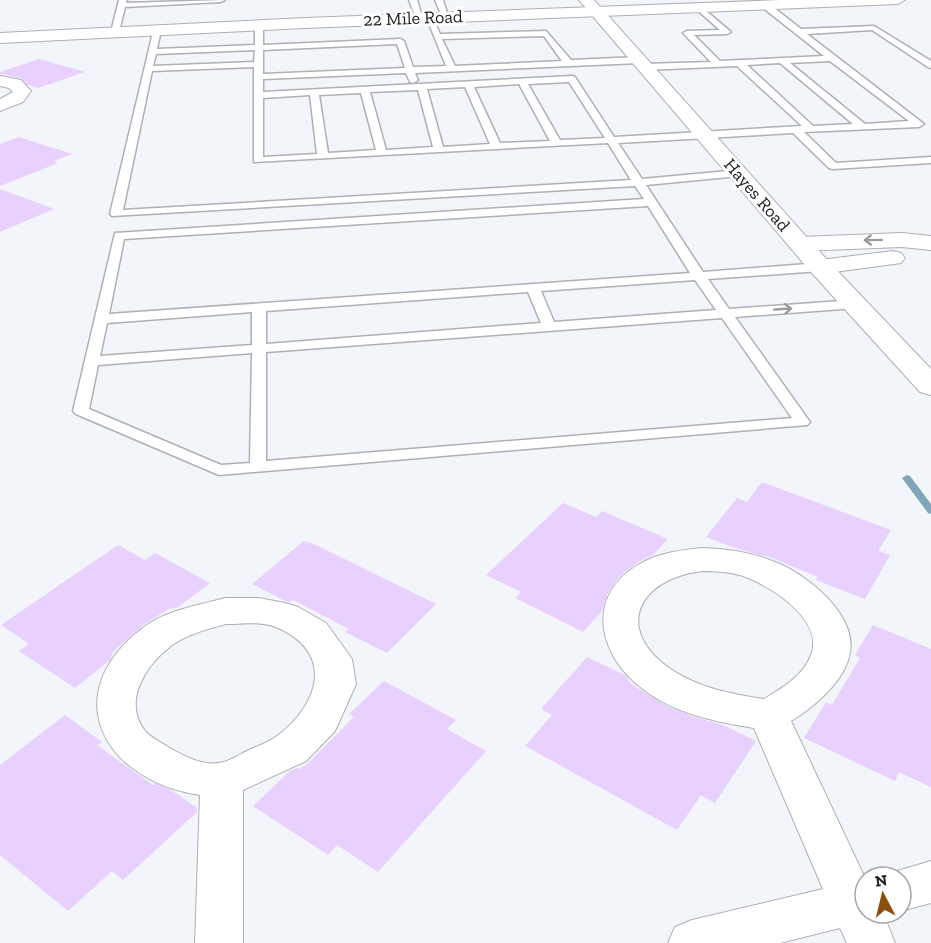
<svg xmlns="http://www.w3.org/2000/svg" width="931" height="943" font-family="'Zilla Slab',serif">
<style>
.lines{fill:none;stroke-linecap:round;stroke-linejoin:round}
.stream{fill:#80a7b8;fill-rule:evenodd}
.building{fill:#e8d1fe}
.service-casing{stroke:#adb0b4;stroke-width:3}
.minor-casing{stroke:#adb0b4;stroke-width:2}
.tertiary-casing{stroke:#adb0b4;stroke-width:2}
.secondary-casing{stroke:#adb0b4;stroke-width:2}
.service{fill:#fff;fill-rule:evenodd}
.minor{fill:#fff;fill-rule:evenodd}
.tertiary{fill:#fff;fill-rule:evenodd}
.secondary{fill:#fff;fill-rule:evenodd}
.oneway{stroke:#9b9b9c}
.labels{text-anchor:middle;dominant-baseline:central;stroke-width:6;stroke-linejoin:round;paint-order:stroke}
.far-street-label{font-size:18px;fill:#202122;stroke:#fff}
</style>
<rect width="100%" height="100%" fill="#f2f5f9"/>
<g class="lines">
<!-- stream -->
<path class="stream" d="M907,475L910,476L931,504V514L928,513L902,478Z"/>
</g>
<!-- building -->
<g class="building">
<path d="M39,59L85,72L38,88L28,85L21,78L0,74V72Z"/>
<path d="M19,137L72,154L54,161L58,163L0,186V144Z"/>
<path d="M0,189L54,209L0,232Z"/>
<path d="M762,482L891,530L878,551L890,555L865,599L816,580L818,577L772,558L738,549L706,537L737,498L747,502Z"/>
<path d="M563,503L596,517L602,511L668,539L653,555L637,563L619,577L608,593L602,611L583,632L515,598L521,592L486,575Z"/>
<path d="M304,541L314,544L436,604L387,653L345,632L349,629L293,600L290,602L285,601L252,584Z"/>
<path d="M118,545L145,560L155,553L210,583L177,608L169,609L143,625L113,652L110,660L75,688L19,651L29,644L1,625Z"/>
<path d="M873,625L931,649V787L899,772L895,781L804,738L826,702L832,705L860,658L855,655Z"/>
<path d="M587,657L625,675L631,684L667,706L695,717L723,725L756,741L715,803L701,795L677,830L525,746L552,715L541,709Z"/>
<path d="M384,681L456,720L447,729L486,751L378,872L337,845L328,855L253,806L291,770L297,768L300,769L308,763L354,717L349,714Z"/>
<path d="M65,715L102,742L97,745L137,774L153,785L155,783L171,790L197,808V812L123,880L112,871L68,911L0,855V765Z"/>
</g>
<g class="lines">
<!-- service casing -->
<g class="service-casing">
<g id="service">
<path d="M119,0H127L126,3L225,0L221,2L125,7L119,32L115,34L111,32Z"/>
<path d="M409,0H417L423,20L416,18Z"/>
<path d="M435,0H443L449,19H443Z"/>
<path d="M762,3H768L801,29L874,26L931,61V68L928,67L872,30L807,34L924,124L919,127L804,132L836,163L931,157V163L833,169L829,168L793,133L618,143L642,179L739,170L744,173L739,176L646,185L703,272L820,263L826,267L820,271L708,279L729,309L855,300L862,304L855,308L735,317L810,422L807,425L219,475L76,414L73,411L115,233L644,199L635,186L112,216L110,214L154,28L161,30L157,49L255,45V25L259,23L263,25V45L400,39L404,41L413,67L446,66L426,16H432L440,34L546,31L571,60L639,57L643,60L639,63L415,73L418,80L413,83L410,82L406,73L263,79V92L572,76L575,77L614,137L802,126L737,66L645,70L641,67L645,64L711,62L683,33L687,31L720,30L696,9L695,7L699,5L731,32L727,34L694,35L720,61L824,56L762,7ZM544,36L562,61L455,66L442,39ZM397,44L405,68L263,74V50ZM255,50L254,62L153,66L156,54ZM830,61L909,121L865,124L790,63ZM780,63L853,124L813,126L747,65ZM254,67V162L608,143L631,180L123,210L152,71ZM569,82L605,138L560,140L528,84ZM519,84L550,141L500,143L474,87ZM465,87L490,144L443,147L427,89ZM418,90L433,147L386,150L370,92ZM361,93L376,150L328,153L319,95ZM310,95L317,154L263,157V98ZM648,206L690,273L109,314L124,239ZM695,280L716,310L554,322L541,291ZM528,292L541,323L266,344V311ZM252,312V345L100,356L107,323ZM722,318L792,418L266,461V352ZM252,353L250,463L221,465L89,409L98,365Z"/>
</g>
</g>
<!-- minor casing -->
<g class="minor-casing">
<g id="minor">
<path d="M0,76L21,80L31,91L23,102L0,111V99L13,92L9,88L0,86Z"/>
<path d="M902,233L931,236V250L902,247L800,251L792,249L788,244L792,239L800,237Z"/>
<path d="M893,251L901,253L905,258L901,263L820,274L811,272L808,267L811,262L820,260Z"/>
<path d="M703,548C729,549 756,553 780,564C809,577 857,615 850,653C845,681 814,707 791,721L865,878V913H883L895,943H847L840,928L780,943H668L675,927L692,920L823,889L754,728C716,722 673,713 643,689C599,657 584,597 638,565C657,553 681,550 703,548ZM703,571C716,571 728,572 740,575C768,584 825,619 811,655C804,675 781,689 764,699C731,694 700,688 672,670C612,630 638,578 703,571Z"/>
<path d="M226,598H259L285,603L298,607L326,623L352,659L356,684L335,731L306,761L243,790V943H195L200,795C104,781 55,694 144,627C167,610 199,605 226,598ZM226,624C242,624 261,621 276,627C335,652 320,704 277,736C269,742 258,746 249,750C240,754 229,762 219,763C202,766 182,755 168,747C161,742 151,738 145,731C122,701 146,665 171,646C187,634 208,629 226,624Z"/>
<path d="M931,861V903L901,911V877H884V875Z"/>
</g>
</g>
<!-- tertiary casing -->
<g class="tertiary-casing">
<path id="tertiary" d="M781,0H905L898,4L305,28L0,43V33L305,18Z"/>
</g>
<!-- secondary casing -->
<g class="secondary-casing">
<path id="secondary" d="M579,0H594L829,262L931,369V395L920,392L811,272Z"/>
</g>
<!-- service -->
<use href="#service" class="service"/>
<!-- minor -->
<use href="#minor" class="minor"/>
<!-- tertiary -->
<use href="#tertiary" class="tertiary"/>
<!-- secondary -->
<use href="#secondary" class="secondary"/>
</g>
<!-- one-way arrows -->
<defs><path id="oneway-shaft" d="M-6 0H5M1.5-3L5.5 0L1.5 3" fill="none" stroke-width="1.6" stroke-linecap="round" stroke-linejoin="round" transform="scale(1.5)"/></defs>
<g class="oneway">
<use href="#oneway-shaft" transform="translate(873 240) rotate(179)"/>
<use href="#oneway-shaft" transform="translate(783 309) rotate(-4)"/>
</g>
<g class="labels">
<!-- far-street labels -->
<g class="far-street-label">
<text transform="translate(413 18) rotate(-2)">22 Mile Road</text>
<text transform="translate(757 195) rotate(49)">Hayes Road</text>
</g>
</g>
<!-- north arrow -->
<g transform="translate(883 895) rotate(353)"><circle r="28" fill="#ffffff" stroke="#a6a6a7" stroke-width="1.5"/>
<path d="M0-4.5L10 22L0 15L-10 22Z" fill="#8a4f0a"/>
<text y="-9" font-size="16" font-weight="bold" text-anchor="middle" fill="#202122">N</text>
</g>
</svg>
